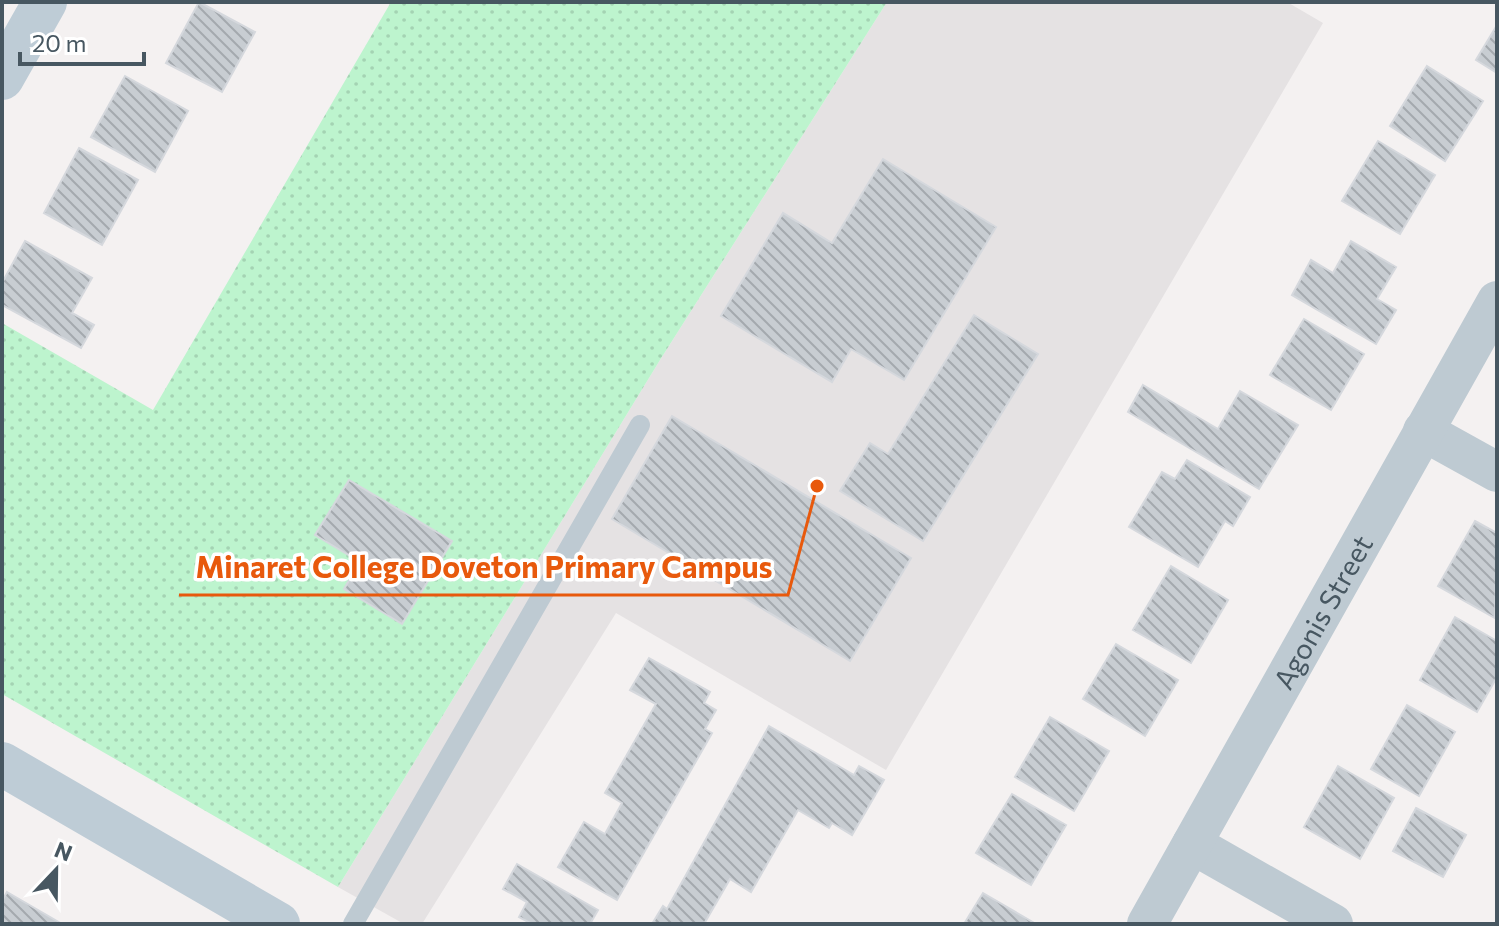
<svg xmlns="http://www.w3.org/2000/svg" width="1499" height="926" font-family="Commissioner,sans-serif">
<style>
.education{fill:#e5e2e3}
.park{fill:url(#park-dots)}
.building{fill:url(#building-back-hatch);stroke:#d5d8dd;stroke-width:2}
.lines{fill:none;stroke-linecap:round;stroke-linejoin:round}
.lane{stroke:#becad2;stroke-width:20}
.street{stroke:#becad2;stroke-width:40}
.secondary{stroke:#beccd6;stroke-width:44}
.labels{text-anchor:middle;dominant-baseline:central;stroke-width:7;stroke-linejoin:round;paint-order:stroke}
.street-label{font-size:28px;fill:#475761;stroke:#fff}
.leader{fill:none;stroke:#e8590c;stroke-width:3}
.callout-dot{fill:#e8590c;stroke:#fff;stroke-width:3}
.callout-label{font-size:30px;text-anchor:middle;font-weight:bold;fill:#e8590c;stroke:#fff;stroke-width:7;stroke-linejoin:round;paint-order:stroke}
</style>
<defs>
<pattern id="park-dots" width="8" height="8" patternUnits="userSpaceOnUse" patternTransform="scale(2)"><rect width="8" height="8" fill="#bdf4ce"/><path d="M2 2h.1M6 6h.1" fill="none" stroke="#a4d3b3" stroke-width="1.8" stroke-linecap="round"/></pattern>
<pattern id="building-back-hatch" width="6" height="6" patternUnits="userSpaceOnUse" patternTransform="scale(2)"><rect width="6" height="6" fill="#c8cdd2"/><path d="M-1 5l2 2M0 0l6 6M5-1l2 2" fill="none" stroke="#a4a9ae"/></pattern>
</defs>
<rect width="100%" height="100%" fill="#f4f1f1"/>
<!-- education -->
<path class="education" d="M887,2H1287L1323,23L886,770L616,613L422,924H404L338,887L660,360Z"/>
<!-- park -->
<path class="park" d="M391,2H887L660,360L338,887L2,694V323L153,410Z"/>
<!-- building -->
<g class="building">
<path d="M199,2L255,32L222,92L166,63Z"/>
<path d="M1497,25V73L1476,60Z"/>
<path d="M1427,66L1483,101L1445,161L1390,126Z"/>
<path d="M125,76L188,111L155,172L91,137Z"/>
<path d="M1378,141L1435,175L1400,234L1342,201Z"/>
<path d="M79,148L138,180L102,245L44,213Z"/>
<path d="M883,159L996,227L904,380L851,349L832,382L721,316L783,213L832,243Z"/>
<path d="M25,241L92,278L72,313L94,325L81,348L2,305V283Z"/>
<path d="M1351,241L1396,267L1377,299L1396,310L1376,344L1292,295L1311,260L1333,273Z"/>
<path d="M974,315L1038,354L923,541L840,491L870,443L888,454Z"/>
<path d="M1304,319L1364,354L1331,410L1270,375Z"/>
<path d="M1143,385L1218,429L1240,391L1298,425L1259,489L1128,412Z"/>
<path d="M672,416L911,558L850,661L612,519Z"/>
<path d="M1187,460L1250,497L1233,526L1225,521L1198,567L1129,527L1162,472L1175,479Z"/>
<path d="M349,480L452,541L402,624L344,589L360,562L315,535Z"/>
<path d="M1475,521L1497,533L1495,618L1438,586Z"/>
<path d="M1171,566L1228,600L1191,663L1133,630Z"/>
<path d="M1455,617L1497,641V677L1477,712L1420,680Z"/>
<path d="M1116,644L1178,680L1145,736L1083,699Z"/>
<path d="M649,658L710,692L704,703L716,710L705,729L712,733L617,900L558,867L584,822L605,834L622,803L605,793L656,704L630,690Z"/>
<path d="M1407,705L1455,732L1419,796L1371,769Z"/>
<path d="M1050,717L1109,751L1074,811L1015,777Z"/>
<path d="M769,726L854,775L859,766L884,780L852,835L832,823L829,828L798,810L751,892L730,879L704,924H652L663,906L667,909Z"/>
<path d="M1338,766L1394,798L1360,859L1304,827Z"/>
<path d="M1012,794L1066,825L1031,885L976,853Z"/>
<path d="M1416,808L1466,835L1443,877L1393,851Z"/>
<path d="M517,864L598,910L590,924H532L519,917L527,902L503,889Z"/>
<path d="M7,892L62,924H2V901Z"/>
<path d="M983,893L1036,924H964Z"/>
</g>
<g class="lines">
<!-- lane -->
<path class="lane" d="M353,924L640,425"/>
<!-- street -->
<g class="street">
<path d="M1423,431L1497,472"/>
<path d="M1192,844L1333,924"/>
<path id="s1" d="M1147,924L1497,301"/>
</g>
<!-- secondary -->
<g class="secondary">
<path d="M2,78L45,2"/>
<path d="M2,764L278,924"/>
</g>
</g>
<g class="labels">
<!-- street labels -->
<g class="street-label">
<text stroke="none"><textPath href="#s1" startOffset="358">Agonis Street</textPath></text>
</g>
</g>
<!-- callouts -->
<path class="leader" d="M817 486L788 595H179"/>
<circle class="callout-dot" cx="817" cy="486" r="8"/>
<g class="callout-label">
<text x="484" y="578">Minaret College Doveton Primary Campus</text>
</g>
<!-- border -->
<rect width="1499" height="926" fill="none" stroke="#475761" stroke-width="8"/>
<!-- north arrow -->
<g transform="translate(56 870) rotate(22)" stroke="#ffffff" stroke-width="6" paint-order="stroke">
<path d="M0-6L14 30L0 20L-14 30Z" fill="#475761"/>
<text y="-12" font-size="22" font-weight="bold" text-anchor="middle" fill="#475761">N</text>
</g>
<!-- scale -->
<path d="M20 52v12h124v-12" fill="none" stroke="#475761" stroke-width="4"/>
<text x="32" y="52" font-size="24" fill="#475761" stroke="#ffffff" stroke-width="6" paint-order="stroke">20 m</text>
</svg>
